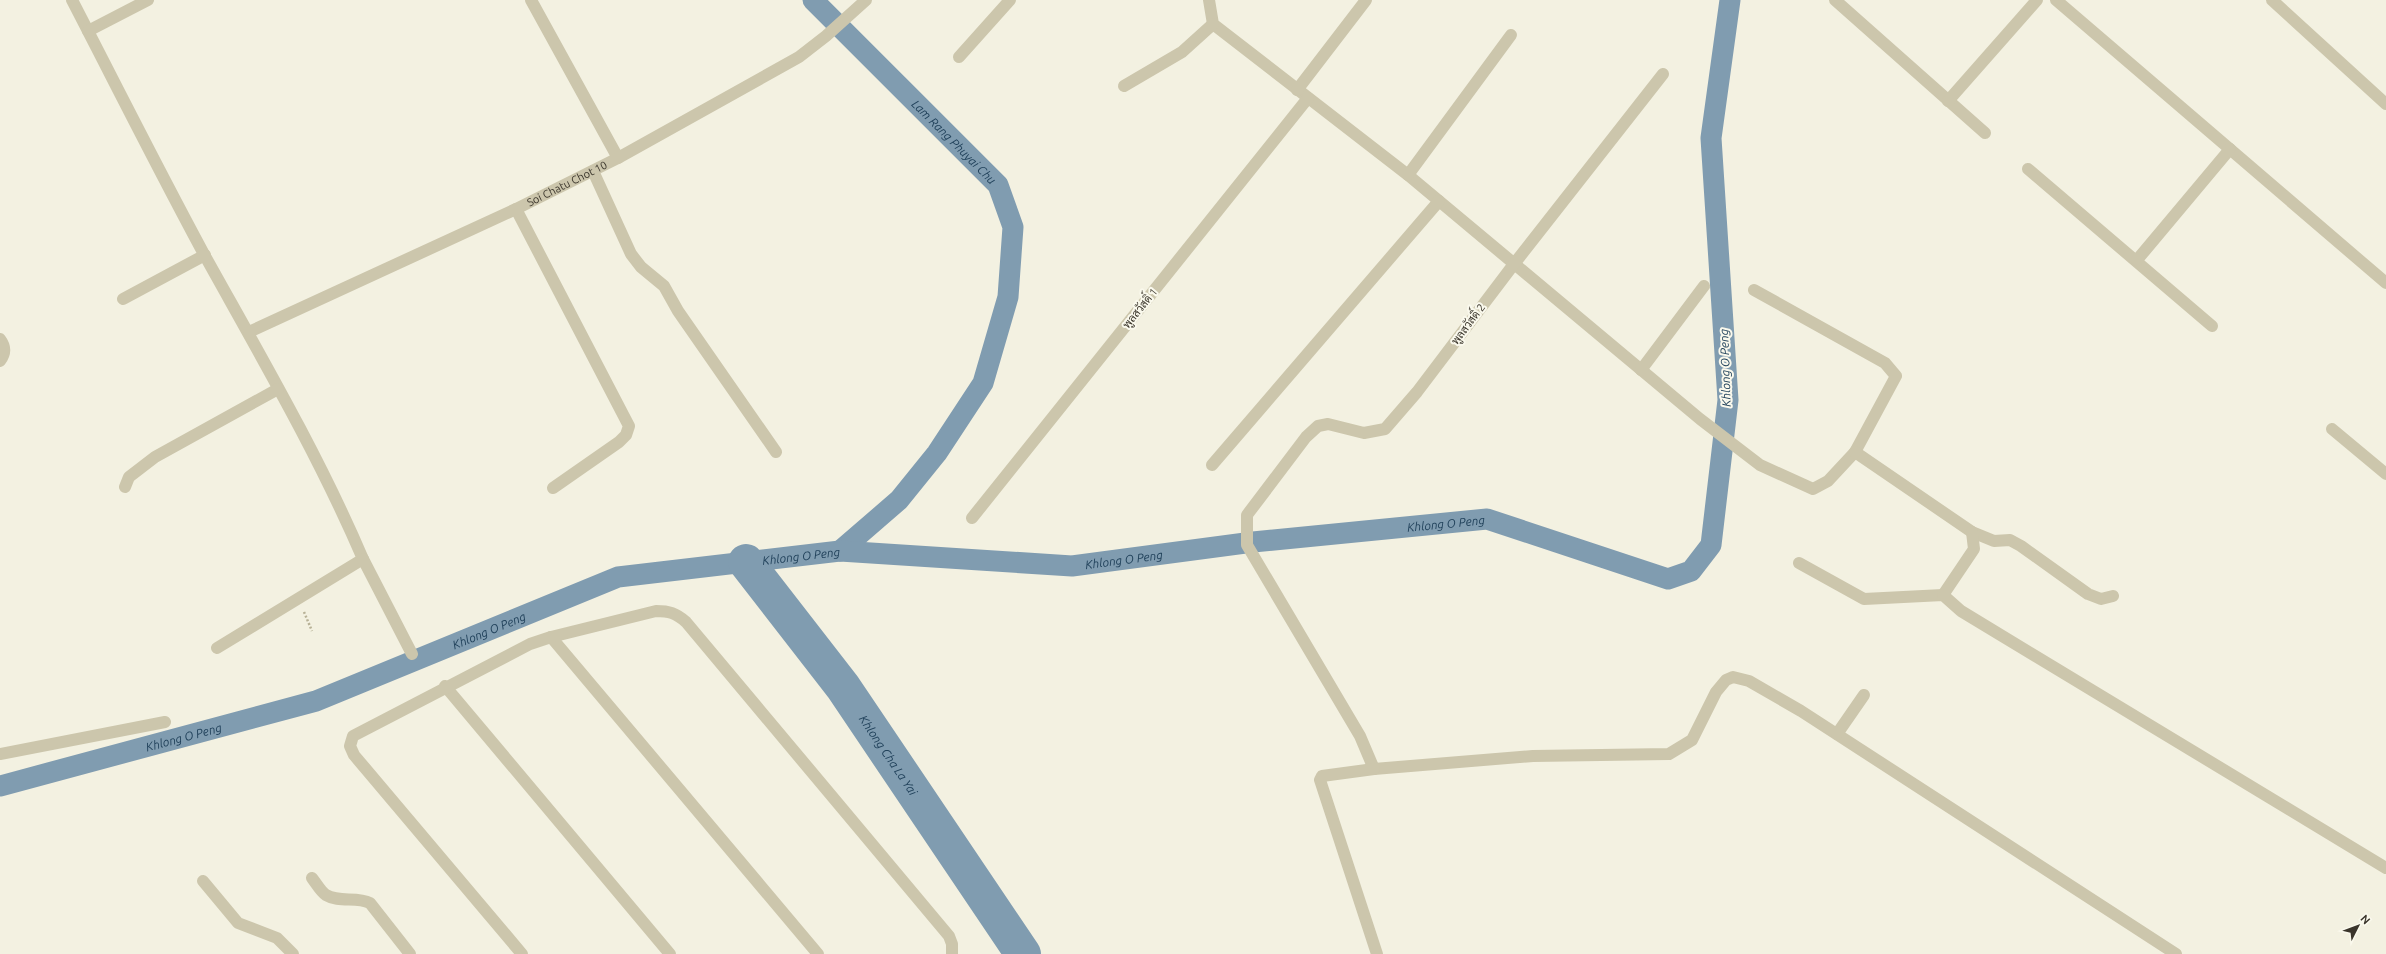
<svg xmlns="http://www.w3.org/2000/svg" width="2386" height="954" font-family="Ubuntu,Sarabun,sans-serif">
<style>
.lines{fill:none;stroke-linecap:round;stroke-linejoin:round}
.canal{stroke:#809cb0;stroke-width:21}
.river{stroke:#809cb0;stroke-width:36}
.path{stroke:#b7b196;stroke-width:2.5;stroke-dasharray:2 2;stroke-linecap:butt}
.minor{stroke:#ccc6ac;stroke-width:12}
.labels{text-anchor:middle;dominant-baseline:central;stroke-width:4;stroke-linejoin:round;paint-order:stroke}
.street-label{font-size:11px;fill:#3a352b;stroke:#faf9ed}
.water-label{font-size:12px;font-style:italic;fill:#21425b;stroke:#faf9ed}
</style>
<rect width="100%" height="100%" fill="#f3f1e1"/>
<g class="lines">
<!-- canal -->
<g class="canal">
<path id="s1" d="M813,0L998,185L1013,227L1008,297L983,383L937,453L899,500L840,551"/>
<path id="s2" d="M0,786L316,701L618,577L840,551L1072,566L1253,542L1487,519L1668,579L1691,571L1711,545L1728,400L1711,138L1730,0"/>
</g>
<!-- river -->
<path class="river" id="s3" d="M746,562L843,687L1023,954"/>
<!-- path -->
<path class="path" d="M304,612L312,631"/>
<!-- minor -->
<g class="minor">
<path d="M72,0C116,85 159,171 205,256C260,355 318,454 363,559L217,648"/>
<path d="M531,0L618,158"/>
<path d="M1209,0L1213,24L1408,175L1700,419L1760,465L1813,489L1828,481L1855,452L1896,376L1885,363L1754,290"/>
<path d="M1835,0L1985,133"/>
<path d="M2056,0L2386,283"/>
<path d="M2272,0L2386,104"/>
<path d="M88,31L148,0"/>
<path d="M959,57L1010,0"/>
<path d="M1663,74L1514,264L1417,392L1385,429L1364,433L1328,424L1318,426L1306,437L1247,515V545L1360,736L1374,769L1533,756L1669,754L1692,740L1716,692L1726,680L1733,677L1749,681L1801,711L2176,954"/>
<path d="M1124,86L1182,52L1213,24"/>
<path d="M1297,90L1366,0"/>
<path d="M1948,101L2037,0"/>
<path d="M2028,169L2212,326"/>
<path d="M593,171L631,254L641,267L664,286L678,311L776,452"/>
<path d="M1408,175L1511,35"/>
<path d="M516,209L629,426L626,435L619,442L553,488"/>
<path d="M2137,260L2230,149"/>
<path d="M123,299L205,255"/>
<path id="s4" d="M249,332L516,209L618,158L799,57L826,36L866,0"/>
<path d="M0,339C6,347 6,353 0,361"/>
<path d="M1641,370L1704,286"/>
<path d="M2332,429L2386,474"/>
<path d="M1855,452L1972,532L1994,541L2010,540L2021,546L2088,594L2101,599L2113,596"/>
<path d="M1212,465L1439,201"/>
<path d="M125,487L129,477L155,457L278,389"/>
<path d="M972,518L1308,98"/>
<path d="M363,559L412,654"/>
<path d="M1799,563L1864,599L1943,595L1961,611L2386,868"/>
<path d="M1943,595L1974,549L1972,532"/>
<path d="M551,637L818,954"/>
<path d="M445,686L670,954"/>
<path d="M1837,734L1864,695"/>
<path d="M0,754L165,722"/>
<path d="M1374,769L1322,776L1320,780L1377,954"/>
<path d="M312,878C316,883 321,892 326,895C339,903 357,896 370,903L410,954"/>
<path d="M203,881L238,923L277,938L293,954"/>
<path d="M522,954L354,755L350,746L353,736L530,644L551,637L656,611C669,611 676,613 686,622L949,936L952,944V954"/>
</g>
</g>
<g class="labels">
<!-- street labels -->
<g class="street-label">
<text stroke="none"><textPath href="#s4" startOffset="351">Soi Chatu Chot 10</textPath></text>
<text transform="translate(1140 308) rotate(-51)">พูลสวัสดิ์ 1</text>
<text transform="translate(1468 324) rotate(-53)">พูลสวัสดิ์ 2</text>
</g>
<!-- water labels -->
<g class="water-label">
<text stroke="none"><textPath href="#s1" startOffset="200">Lam Rang Phuyai Chu</textPath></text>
<text transform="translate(1725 368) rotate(-92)">Khlong O Peng</text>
<text stroke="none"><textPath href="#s2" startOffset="1486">Khlong O Peng</textPath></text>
<text stroke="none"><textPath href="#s2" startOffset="838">Khlong O Peng</textPath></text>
<text stroke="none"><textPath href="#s2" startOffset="1162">Khlong O Peng</textPath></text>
<text stroke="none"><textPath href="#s2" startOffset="514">Khlong O Peng</textPath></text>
<text stroke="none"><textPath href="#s2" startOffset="190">Khlong O Peng</textPath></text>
<text stroke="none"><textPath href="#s3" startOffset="240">Khlong Cha La Yai</textPath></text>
</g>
</g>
<!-- north arrow -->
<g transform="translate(2358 926) rotate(48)" stroke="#faf9ed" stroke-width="3" paint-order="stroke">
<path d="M0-3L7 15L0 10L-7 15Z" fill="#3a352b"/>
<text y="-6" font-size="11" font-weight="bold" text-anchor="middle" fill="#3a352b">N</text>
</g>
</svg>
